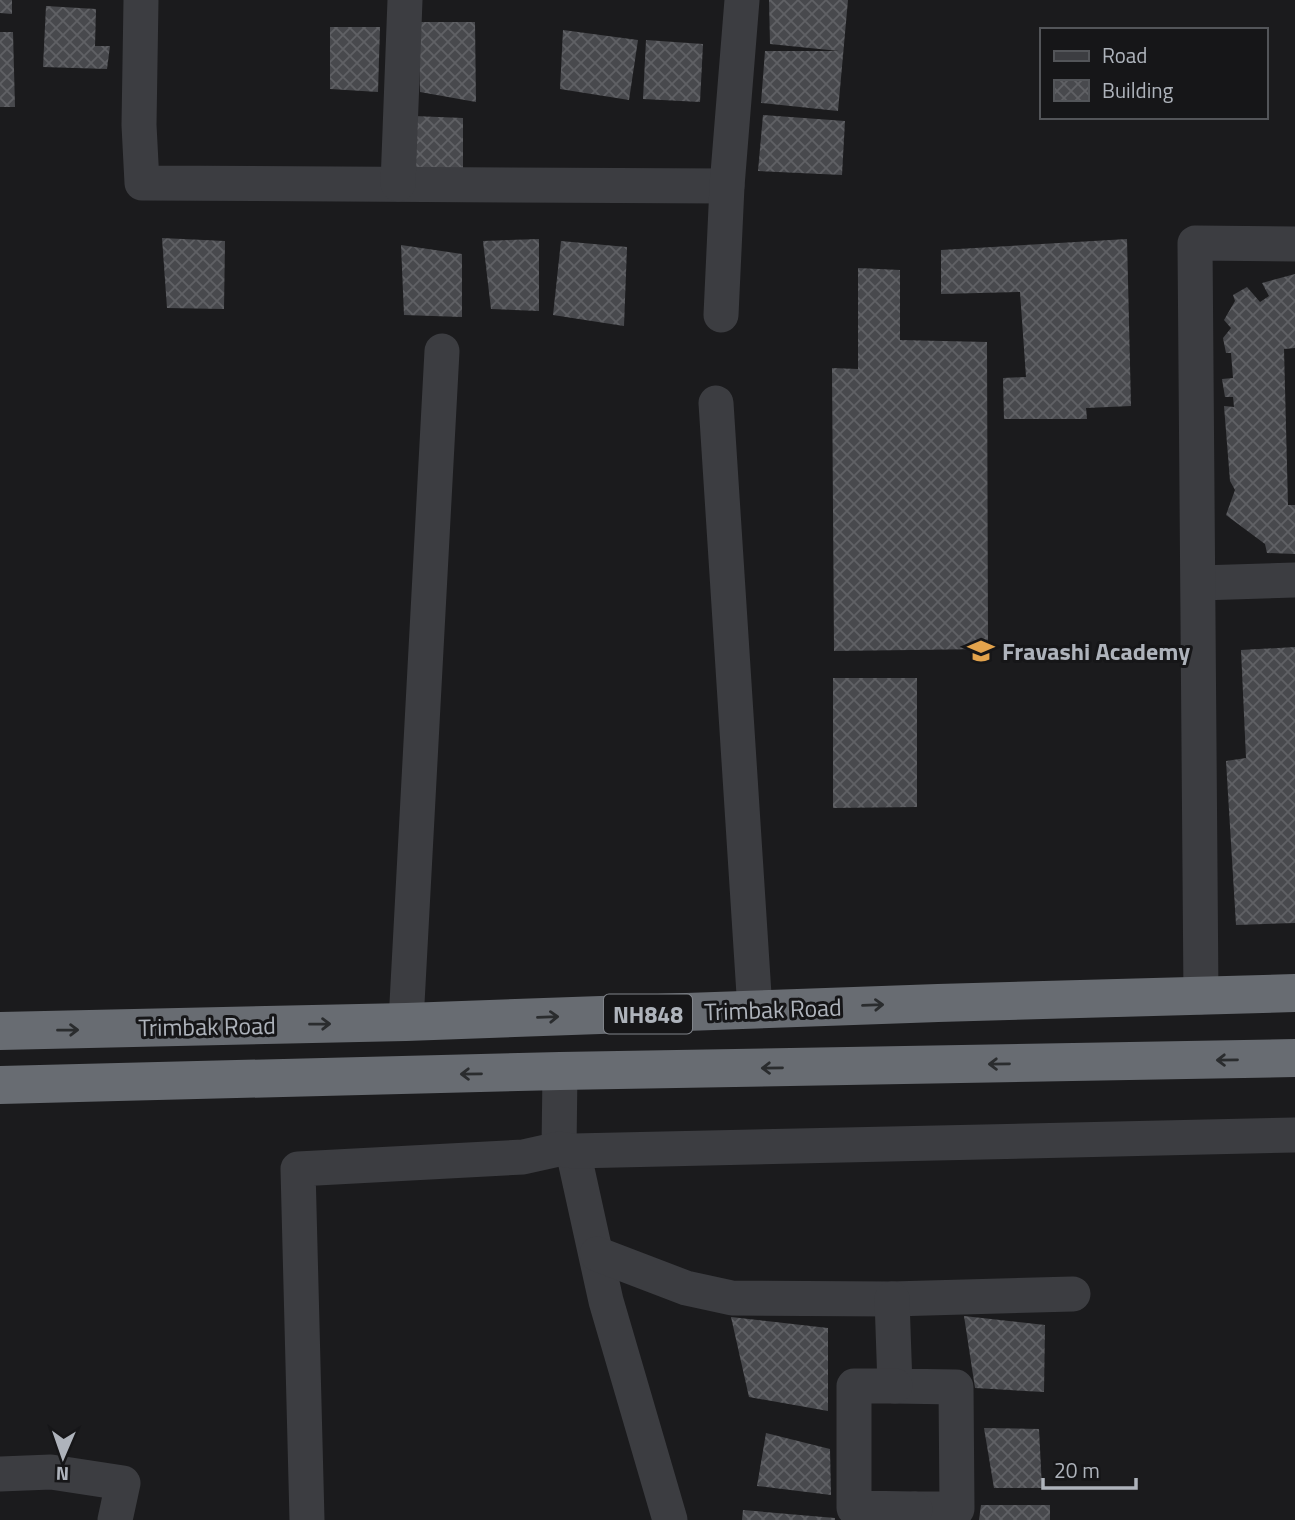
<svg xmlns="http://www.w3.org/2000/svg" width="1295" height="1520" font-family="'Titillium Web',sans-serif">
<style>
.building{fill:url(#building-cross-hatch)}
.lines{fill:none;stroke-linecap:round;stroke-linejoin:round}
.minor{stroke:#3c3d41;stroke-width:35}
.highway{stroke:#686c72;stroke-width:38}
.oneway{stroke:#2a2c2e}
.labels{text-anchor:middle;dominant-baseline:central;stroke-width:6;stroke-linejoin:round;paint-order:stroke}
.shield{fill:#161618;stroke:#80848a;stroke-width:2}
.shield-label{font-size:23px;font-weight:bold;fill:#aeb3bb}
.poi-label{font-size:24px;font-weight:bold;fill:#aeb3bb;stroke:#161618;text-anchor:start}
.street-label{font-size:24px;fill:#aeb3bb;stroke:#161618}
</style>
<defs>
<pattern id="building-cross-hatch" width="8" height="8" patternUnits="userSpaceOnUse" patternTransform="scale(1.75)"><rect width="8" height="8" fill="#48494d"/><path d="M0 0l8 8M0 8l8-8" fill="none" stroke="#606165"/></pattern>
</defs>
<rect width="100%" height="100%" fill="#1b1b1d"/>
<!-- building -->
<g class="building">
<path d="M0,0H12V14L0,13Z"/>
<path d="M769,0H848L838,111L761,103L765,51H839L770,44Z"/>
<path d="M46,6L96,9L95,46H110L107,69L43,67Z"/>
<path d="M418,22H475L476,102L420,92Z"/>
<path d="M330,27H380L378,92L330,89Z"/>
<path d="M563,30L638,40L629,100L560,89Z"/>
<path d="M0,32H13L15,107H0Z"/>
<path d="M646,40L703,44L700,102L643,99Z"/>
<path d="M763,115L845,121L842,175L758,171Z"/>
<path d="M414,116L463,118V175L412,172Z"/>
<path d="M162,238L225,241L224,309L167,308Z"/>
<path d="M539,239V311L491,309L483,241Z"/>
<path d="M1127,239L1131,406L1086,408L1087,419H1004L1003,378L1026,377L1020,292L941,294V250Z"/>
<path d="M561,241L627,247L624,326L553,315Z"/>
<path d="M401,245L462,254V317L404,315Z"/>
<path d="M858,268L900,270V340L987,342L988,649L834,651L832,368L858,369Z"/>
<path d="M1295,274V348L1284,349L1288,505H1295V554L1267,553L1265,544L1226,515L1235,490L1230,481L1224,406L1234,407L1233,397H1225L1222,379L1233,378L1231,353H1226L1223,338L1231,328L1224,320L1235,301L1233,295L1247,287L1260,302L1269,296L1262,283Z"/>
<path d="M1295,647V923L1236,925L1226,761L1246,758L1241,650Z"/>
<path d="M833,678H917V807L833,808Z"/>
<path d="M964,1316L1045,1325L1044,1392L975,1388Z"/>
<path d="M731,1317L828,1328V1411L749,1397Z"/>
<path d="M984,1428L1039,1429L1042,1488H994Z"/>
<path d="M766,1433L830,1449L831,1495L757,1486Z"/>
<path d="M981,1505H1050V1520H979Z"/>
<path d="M743,1510L835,1518V1520H742Z"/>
</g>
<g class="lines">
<!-- minor -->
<g class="minor">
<path d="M141,0L139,125L142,183L727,186"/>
<path d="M398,184L405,0"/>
<path d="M721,315L727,186L742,0"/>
<path d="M716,403L755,1010"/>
<path d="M1199,583L1295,580"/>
<path d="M1201,997L1195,243L1295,244"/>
<path d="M406,1022L442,351"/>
<path d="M559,1149L560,1071"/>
<path d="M573,1151L606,1301L670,1520"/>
<path d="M597,1254L686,1288L732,1298L892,1299L1073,1294"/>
<path d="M892,1299L895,1386L956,1387L957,1509H915V1520"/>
<path d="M895,1386H854V1508L915,1509"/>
<path d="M0,1474L51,1472L123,1483L115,1520"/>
<path d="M307,1520L298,1169L523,1157L559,1149L573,1151L1295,1135"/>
</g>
<!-- highway -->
<g class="highway">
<path d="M0,1031L406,1022L938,1003L1295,993"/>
<path d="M0,1085L560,1071L1295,1058"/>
</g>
</g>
<!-- one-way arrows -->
<defs><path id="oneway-shaft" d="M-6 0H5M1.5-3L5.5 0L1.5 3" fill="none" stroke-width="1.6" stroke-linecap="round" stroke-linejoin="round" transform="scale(1.75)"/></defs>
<g class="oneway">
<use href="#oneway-shaft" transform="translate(873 1005) rotate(-2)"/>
<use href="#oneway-shaft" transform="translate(548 1017) rotate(-2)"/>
<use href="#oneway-shaft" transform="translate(320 1024) rotate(-1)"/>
<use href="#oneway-shaft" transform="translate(68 1030) rotate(-1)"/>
<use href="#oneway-shaft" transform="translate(1227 1060) rotate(179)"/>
<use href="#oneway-shaft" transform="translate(999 1064) rotate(179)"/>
<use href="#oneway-shaft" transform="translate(772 1068) rotate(179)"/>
<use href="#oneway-shaft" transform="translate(471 1074) rotate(179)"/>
</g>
<!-- icons -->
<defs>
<g id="school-bare" transform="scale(2.1)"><path d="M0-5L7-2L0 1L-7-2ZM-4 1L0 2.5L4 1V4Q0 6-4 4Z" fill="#e3a34c" stroke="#161618" stroke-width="2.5" paint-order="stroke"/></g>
</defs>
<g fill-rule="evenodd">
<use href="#school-bare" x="981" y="651"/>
</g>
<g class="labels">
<!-- shield labels -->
<rect class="shield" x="604" y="994.5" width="88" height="39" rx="5"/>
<g class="shield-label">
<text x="648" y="1014">NH848</text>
</g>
<!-- poi labels -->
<g class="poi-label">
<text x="1002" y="651">Fravashi Academy</text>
</g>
<!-- street labels -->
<g class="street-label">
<text transform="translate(773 1009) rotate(-2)">Trimbak Road</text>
<text transform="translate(207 1026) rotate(-1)">Trimbak Road</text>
</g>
</g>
<!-- legend -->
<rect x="1040" y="28" width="228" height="91" fill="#161618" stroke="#535559" stroke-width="2"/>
<rect x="1054" y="51" width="35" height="10" fill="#3c3d41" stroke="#535559" stroke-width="2"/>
<text x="1102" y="63" font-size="21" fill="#aeb3bb">Road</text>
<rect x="1054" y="80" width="35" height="21" fill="url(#building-cross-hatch)" stroke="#535559" stroke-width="2"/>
<text x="1102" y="98" font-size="21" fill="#aeb3bb">Building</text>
<!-- north arrow -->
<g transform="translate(63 1457) rotate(182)" stroke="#161618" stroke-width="5" paint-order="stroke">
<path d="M0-5L12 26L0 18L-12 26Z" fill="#aeb3bb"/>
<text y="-10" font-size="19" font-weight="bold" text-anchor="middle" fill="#aeb3bb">N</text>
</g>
<!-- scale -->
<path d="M1043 1478v10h93v-10" fill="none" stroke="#aeb3bb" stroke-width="3.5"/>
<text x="1054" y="1478" font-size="21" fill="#aeb3bb" stroke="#161618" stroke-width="5" paint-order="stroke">20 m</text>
</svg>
